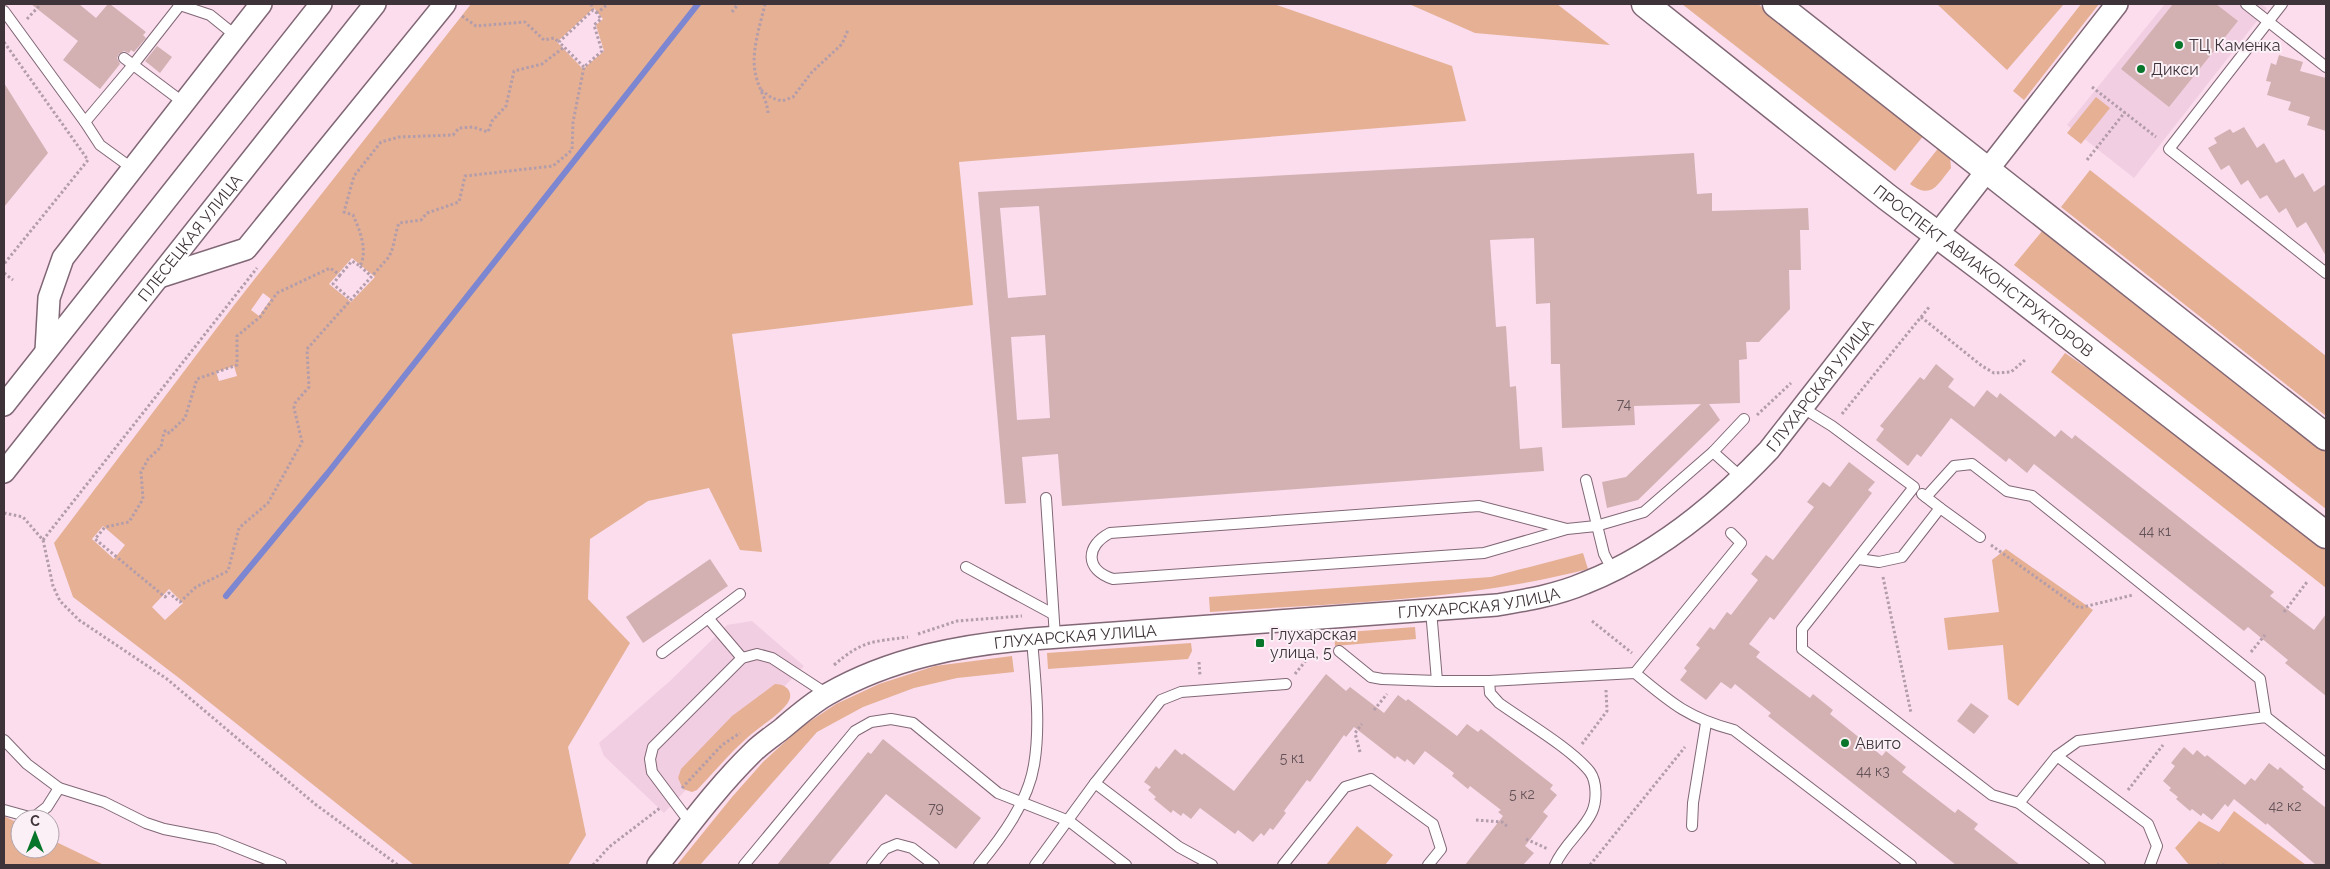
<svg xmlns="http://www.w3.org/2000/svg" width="2330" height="869" font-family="Raleway,sans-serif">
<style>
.built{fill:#f2cee2}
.green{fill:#e5b094;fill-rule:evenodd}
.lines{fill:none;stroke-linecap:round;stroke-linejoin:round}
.stream{stroke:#7d86d0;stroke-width:6}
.building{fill:#d3b1b2;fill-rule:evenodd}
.service-casing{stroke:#816775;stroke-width:12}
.minor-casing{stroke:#816775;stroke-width:24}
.tertiary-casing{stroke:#816775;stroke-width:29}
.path{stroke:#b49daa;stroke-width:3;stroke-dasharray:2.5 2.5;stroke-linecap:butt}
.service{stroke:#fff;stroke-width:10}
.minor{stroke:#fff;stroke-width:21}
.tertiary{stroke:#fff;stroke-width:26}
.poi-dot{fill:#08762a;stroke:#fcf0f7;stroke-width:2}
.labels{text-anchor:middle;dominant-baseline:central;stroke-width:4;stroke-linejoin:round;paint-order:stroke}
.number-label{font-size:14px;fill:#635257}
.poi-label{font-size:16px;fill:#3e3339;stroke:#fcf0f7;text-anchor:start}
.street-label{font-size:16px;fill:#3e3339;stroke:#fcf0f7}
</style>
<rect width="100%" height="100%" fill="#fbddee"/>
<!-- built -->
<g class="built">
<path d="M2165,4H2261L2267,8L2134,178L2067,125Z"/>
<path d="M752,621L804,666L664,813L604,756L599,743L670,681L727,625Z"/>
</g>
<!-- green -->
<g class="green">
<path d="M471,4H1274L1452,66L1466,121L959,162L973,305L732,334L762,552L740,550L709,488L648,501L590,539L588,599L630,643L568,747L586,835L568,865H414L179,678L73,597L54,543L235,304ZM594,8L603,19L596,25L604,51L583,69L557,42ZM352,258L375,277L351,302L329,284ZM263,293L271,299L259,316L251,310ZM234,366L237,376L219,381L216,372ZM103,526L125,545L114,559L92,539ZM169,589L183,603L165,620L152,607Z"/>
<path d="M1409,4H1557L1610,45L1475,33Z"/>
<path d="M1682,4H1758L1924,135L1895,171Z"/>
<path d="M1937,4H2064L2007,70Z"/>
<path d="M2081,4H2099L2024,100L2013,91Z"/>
<path d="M2096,97L2110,108L2081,144L2067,133Z"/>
<path d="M1940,146L1950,156L1951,168C1937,185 1932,200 1910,184Z"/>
<path d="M2090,170L2326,356V416L2061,207Z"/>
<path d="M2043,230L2326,452V509L2014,265Z"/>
<path d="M2065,353L2147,409L2326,550V588L2051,372Z"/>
<path d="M2006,549L2093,610L2018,706L2008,699L2003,645L1948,650L1944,618L1999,612L1992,560Z"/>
<path d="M1583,553L1588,569C1465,601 1336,603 1210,612L1209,597L1491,577Z"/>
<path d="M1415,627L1416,639L1335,646L1334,633Z"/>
<path d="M1191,643L1192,651L1188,659L1048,669L1047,653Z"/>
<path d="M1012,656L1014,672L957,678L914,688L863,707L817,732L700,865H677L732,797L763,762L800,728L836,704L879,684L935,666Z"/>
<path d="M775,684C787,684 795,693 787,704C777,717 760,726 748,737C730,753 714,772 697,790L692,792L683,789L678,778L681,769L732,716Z"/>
<path d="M2234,811L2306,865H2189L2175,848L2199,821L2219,832Z"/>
<path d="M4,816L20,824V849H50V839L104,865H4Z"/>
<path d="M1357,826L1393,855L1385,865H1326Z"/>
</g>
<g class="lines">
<!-- stream -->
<path class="stream" d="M226,596L327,474L698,4"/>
</g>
<!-- building -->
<g class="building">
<path d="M31,4H79L96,18L108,4H110L146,32L143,35L146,38L134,52L131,50L129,53L124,51L119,54L117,58L120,64L100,89L63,60L78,41Z"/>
<path d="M2173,4H2216L2238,21L2169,107L2121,69Z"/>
<path d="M157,46L172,57L160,73L145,61Z"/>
<path d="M2279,55L2303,62L2300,71L2326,78V131L2307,125L2310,117L2288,110L2291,102L2267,95L2271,82L2266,81L2271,63L2276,65Z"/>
<path d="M4,83L48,153L4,207Z"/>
<path d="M2244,127L2257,148L2264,143L2276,163L2284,159L2295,178L2303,173L2314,192L2326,184V256L2306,222L2297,228L2286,208L2279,213L2267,195L2260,199L2248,180L2241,185L2229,165L2221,170L2208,148L2217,143L2214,138L2230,129L2233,133Z"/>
<path d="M1694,153L1697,194L1712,193V211L1808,208L1809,230H1800L1801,270H1789L1790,309L1759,342H1746L1747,359L1739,360L1740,403L1709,404L1720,420L1638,500L1607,508L1602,482L1626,477L1701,404L1634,406L1635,425L1562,428L1560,364H1551L1550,303L1536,304L1534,238L1490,240L1496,327L1506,326L1510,387L1516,386L1520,449L1542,447L1544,471L1062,506L1058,454L1022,457L1026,503L1005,504L978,192ZM1039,206L1046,295L1008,298L1000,208ZM1045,335L1050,418L1017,420L1011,337Z"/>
<path d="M1936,364L1954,379L1948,387L1974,407L1987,390L1997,398L2000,393L2055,437L2061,430L2072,439L2075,435L2274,592L2270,596L2314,630L2326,614V696L2285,663L2288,660L2260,637L2248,627L2244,631L2034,464L2027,473L2009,458L2006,462L1951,418L1921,457L1917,454L1908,466L1876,440L1884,429L1880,426L1920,377L1924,380Z"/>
<path d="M1849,462L1875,482L1868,490L1872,493L1774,620L1770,617L1749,644L1760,652L1756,657L1810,698L1813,694L1833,710L1830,714L1882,756L1886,751L1906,767L1902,772L1955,813L1958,809L1978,824L1974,829L2020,865H1956L1768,716L1771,713L1735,684L1731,689L1721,682L1706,700L1680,680L1687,671L1684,668L1700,648L1696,645L1710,627L1714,630L1727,612L1731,615L1758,580L1751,574L1766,555L1773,560L1814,507L1807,502L1823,482L1830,487Z"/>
<path d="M710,559L728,586L643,643L626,617Z"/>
<path d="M1326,674L1346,691L1350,687L1384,713L1398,695L1406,701L1408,699L1457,736L1467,724L1478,732L1481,729L1553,785L1550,789L1557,795L1543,812L1548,816L1525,846L1534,853L1523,865H1465L1503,816L1498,812L1501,810L1470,786L1468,789L1452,776L1454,773L1425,751L1414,765L1407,759L1405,762L1397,756L1395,759L1354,727L1346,737L1344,735L1310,782L1307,780L1284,811L1286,813L1273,830L1270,828L1264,836L1261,833L1253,842L1238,830L1235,834L1200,808L1191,819L1183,813L1181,816L1173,810L1171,813L1154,799L1156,797L1148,790L1151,787L1144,782L1156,766L1159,769L1175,749L1182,755L1184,753L1234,791Z"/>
<path d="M1971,703L1989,716L1974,734L1957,721Z"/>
<path d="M883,739L981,818L956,849L886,794L828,865H777L868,752L871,754Z"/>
<path d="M2184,747L2193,755L2197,750L2205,757L2207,755L2245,785L2251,778L2255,781L2269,763L2278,770L2280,767L2304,787L2302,789L2326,808V865H2316L2267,823L2266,825L2234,799L2228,807L2225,804L2212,820L2203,813L2201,816L2192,809L2190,811L2176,799L2178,797L2169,790L2171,788L2163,781L2175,766L2171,763Z"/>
</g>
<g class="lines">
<!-- service casing -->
<g class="service-casing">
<g id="service">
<path d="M2246,4L2326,67"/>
<path d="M2282,4L2169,149L2326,273"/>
<path d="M180,5L210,15L236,36"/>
<path d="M4,11L85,122L133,65L180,5L178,4"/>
<path d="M124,58L184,103"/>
<path d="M85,122L100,145L133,169"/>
<path d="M1803,408L1832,426L1914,487L1802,629V649L1992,795L2019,803"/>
<path d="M1713,452L1742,478"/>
<path d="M1586,480L1604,554L1613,571"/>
<path d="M1926,497L1954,466L1972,464L2007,491L2032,496L2260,679L2266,717"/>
<path d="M1046,498L1055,637"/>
<path d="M1940,508L1980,537"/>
<path d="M1567,529L1479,506L1110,533C1085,546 1085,570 1113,579L1484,553L1567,529L1596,526L1644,512L1713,452L1744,419"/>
<path d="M1859,559L1879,562L1902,557L1940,508L1922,494"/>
<path d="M966,567L1053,614"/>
<path d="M1431,610L1437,681H1489L1635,673C1671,703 1688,718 1734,730L1911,865"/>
<path d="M708,618L742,658"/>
<path d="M1339,651L1371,677L1382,679L1437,681"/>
<path d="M662,653L740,594"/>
<path d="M1635,673L1741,543L1731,533"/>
<path d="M1489,681L1490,693L1499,703C1524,721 1572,749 1590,772C1597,782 1597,801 1592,812C1584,830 1564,844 1555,865"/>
<path d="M4,740L27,764L59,788"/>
<path d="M2057,756L2148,824L2157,846L2150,865"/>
<path d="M4,810L33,818L47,807L59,788L104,802L146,823L164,829L216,839L281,865"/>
<path d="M691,824L652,772L650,759L653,747L742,658L757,654L772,658L827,694"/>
<path d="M1692,826L1693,803L1706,723"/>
<path d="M744,865L855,731L871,722L891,719L913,723L998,793L1069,821L1126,865"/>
<path d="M872,865L885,849L897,844L912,848L934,865"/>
<path d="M979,865C1002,837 1028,802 1034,765C1041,724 1035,680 1032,639"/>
<path d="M1035,865L1095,783"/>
<path d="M1212,865L1179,847L1095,783L1161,700L1181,692L1286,684"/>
<path d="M1283,865L1345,787L1371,779L1433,824L1441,849L1428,865"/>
<path d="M2100,865L2019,803L2057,756L2078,741L2266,717L2326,764"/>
</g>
</g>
<!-- minor casing -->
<g class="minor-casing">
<g id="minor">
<path d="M159,277L246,249L445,4"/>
<path d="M46,351L49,298L63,258L261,4"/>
<path d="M4,405L321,4"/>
<path id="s1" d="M4,472L375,4"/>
<path id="s2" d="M658,865C688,827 718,786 753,752C762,743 773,736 783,728C797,716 812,703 828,694C891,658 961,645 1032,639L1497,605C1527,600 1557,595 1585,583C1656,555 1717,505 1769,450L2117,4"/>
</g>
</g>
<!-- tertiary casing -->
<g class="tertiary-casing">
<g id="tertiary">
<path id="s3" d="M1645,4L1887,197L1992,276L2326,535"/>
<path d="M1776,4L2326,437"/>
</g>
</g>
<!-- path -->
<g class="path">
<path d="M591,4L593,10"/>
<path d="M765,4C760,26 750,54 756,76C759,90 767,99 768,113"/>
<path d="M732,12L738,4"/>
<path d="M462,16L476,26L525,22L544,40L554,38L559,42"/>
<path d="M27,19L41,4"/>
<path d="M4,42L88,160L4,264"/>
<path d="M563,48L542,64L514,71L506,106L492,121L488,132L473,127L459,128L453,135L399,137L381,142L354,176L344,212L353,215C360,230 368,251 360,266L352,261L340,275L330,268L277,293L260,317L237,336V365L197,379L185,418L169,433L166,430L164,432L161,447L148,459L141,472L143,499L129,522L105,527L95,539L165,597L169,593L180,602L196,587L228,571L239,528L268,503L302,442L294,408L295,403L309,387L307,349L388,258C395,247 394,236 399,223L421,220L427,213L459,202L465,176L553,166L572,150L573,122L584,67L602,51L594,25L601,19L597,13L608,4"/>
<path d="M584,67L559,42L593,10L597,13"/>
<path d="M2092,87L2156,137"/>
<path d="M761,90L772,98L782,101L793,97L812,72L842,44L848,30"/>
<path d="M2087,160L2125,112"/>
<path d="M360,266L371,276"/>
<path d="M4,273L13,280"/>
<path d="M340,275L333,284L350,299"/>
<path d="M1921,317L1982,366L1994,373L2011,372L2025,360"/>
<path d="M1842,414L1930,306"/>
<path d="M1757,415L1791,383"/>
<path d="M4,513L23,517L43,540L53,586L60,601L79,620L167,679L315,804L398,865"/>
<path d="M43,540L257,268"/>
<path d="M1991,545L2079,608L2133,595"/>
<path d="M1883,577L1911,713"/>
<path d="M2284,612L2307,582"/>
<path d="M1592,621L1632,653"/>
<path d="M918,634L957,621L1022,616"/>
<path d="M2251,652L2265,635"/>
<path d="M1199,662L1200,676"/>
<path d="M834,665C863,640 872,642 908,637"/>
<path d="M1295,674L1312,653"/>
<path d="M1374,710L1387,694"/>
<path d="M1582,744L1607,711L1606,690"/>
<path d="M1360,752L1355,733L1362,724"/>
<path d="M682,788L722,745L740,733"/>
<path d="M2128,790L2163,745"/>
<path d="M1476,820L1502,822L1508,827"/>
<path d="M1526,839L1548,849"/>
<path d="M593,865L609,847L660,808"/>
<path d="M1590,865L1685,747"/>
<path d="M2217,865H2226"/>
</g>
<!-- service -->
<use href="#service" class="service"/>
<!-- minor -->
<use href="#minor" class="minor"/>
<!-- tertiary -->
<use href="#tertiary" class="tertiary"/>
</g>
<!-- markers -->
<g class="poi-dot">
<circle cx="2179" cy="45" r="5"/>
<circle cx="2141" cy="69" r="5"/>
<rect x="1255" y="638" width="10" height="10" rx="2.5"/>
<circle cx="1845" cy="743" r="5"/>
</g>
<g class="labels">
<!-- number labels -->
<g class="number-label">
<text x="1624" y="404">74</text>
<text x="2155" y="531">44 к1</text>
<text x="1292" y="758">5 к1</text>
<text x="1873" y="771">44 к3</text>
<text x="1522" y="794">5 к2</text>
<text x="2285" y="806">42 к2</text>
<text x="936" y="808">79</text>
</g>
<!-- poi labels -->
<g class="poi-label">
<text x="2189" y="45">ТЦ Каменка</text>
<text x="2151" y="69">Дикси</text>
<text x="1270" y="634">Глухарская<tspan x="1270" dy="18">улица, 5</tspan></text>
<text x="1855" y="743">Авито</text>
</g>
<!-- street labels -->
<g class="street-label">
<text stroke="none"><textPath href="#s1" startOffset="299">ПЛЕСЕЦКАЯ УЛИЦА</textPath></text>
<text stroke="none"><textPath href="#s3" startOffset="431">ПРОСПЕКТ АВИАКОНСТРУКТОРОВ</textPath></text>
<text stroke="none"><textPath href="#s2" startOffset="1324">ГЛУХАРСКАЯ УЛИЦА</textPath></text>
<text stroke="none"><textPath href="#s2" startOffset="904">ГЛУХАРСКАЯ УЛИЦА</textPath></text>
<text stroke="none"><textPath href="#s2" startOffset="499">ГЛУХАРСКАЯ УЛИЦА</textPath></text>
</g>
</g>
<!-- border -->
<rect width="2330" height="869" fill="none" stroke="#3e3339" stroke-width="10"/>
<!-- north arrow -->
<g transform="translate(35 834)"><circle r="24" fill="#fcf0f7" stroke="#b0a4ab"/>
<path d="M0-4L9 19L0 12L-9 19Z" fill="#08762a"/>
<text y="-8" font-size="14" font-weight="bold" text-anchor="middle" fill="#3e3339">С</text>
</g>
</svg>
